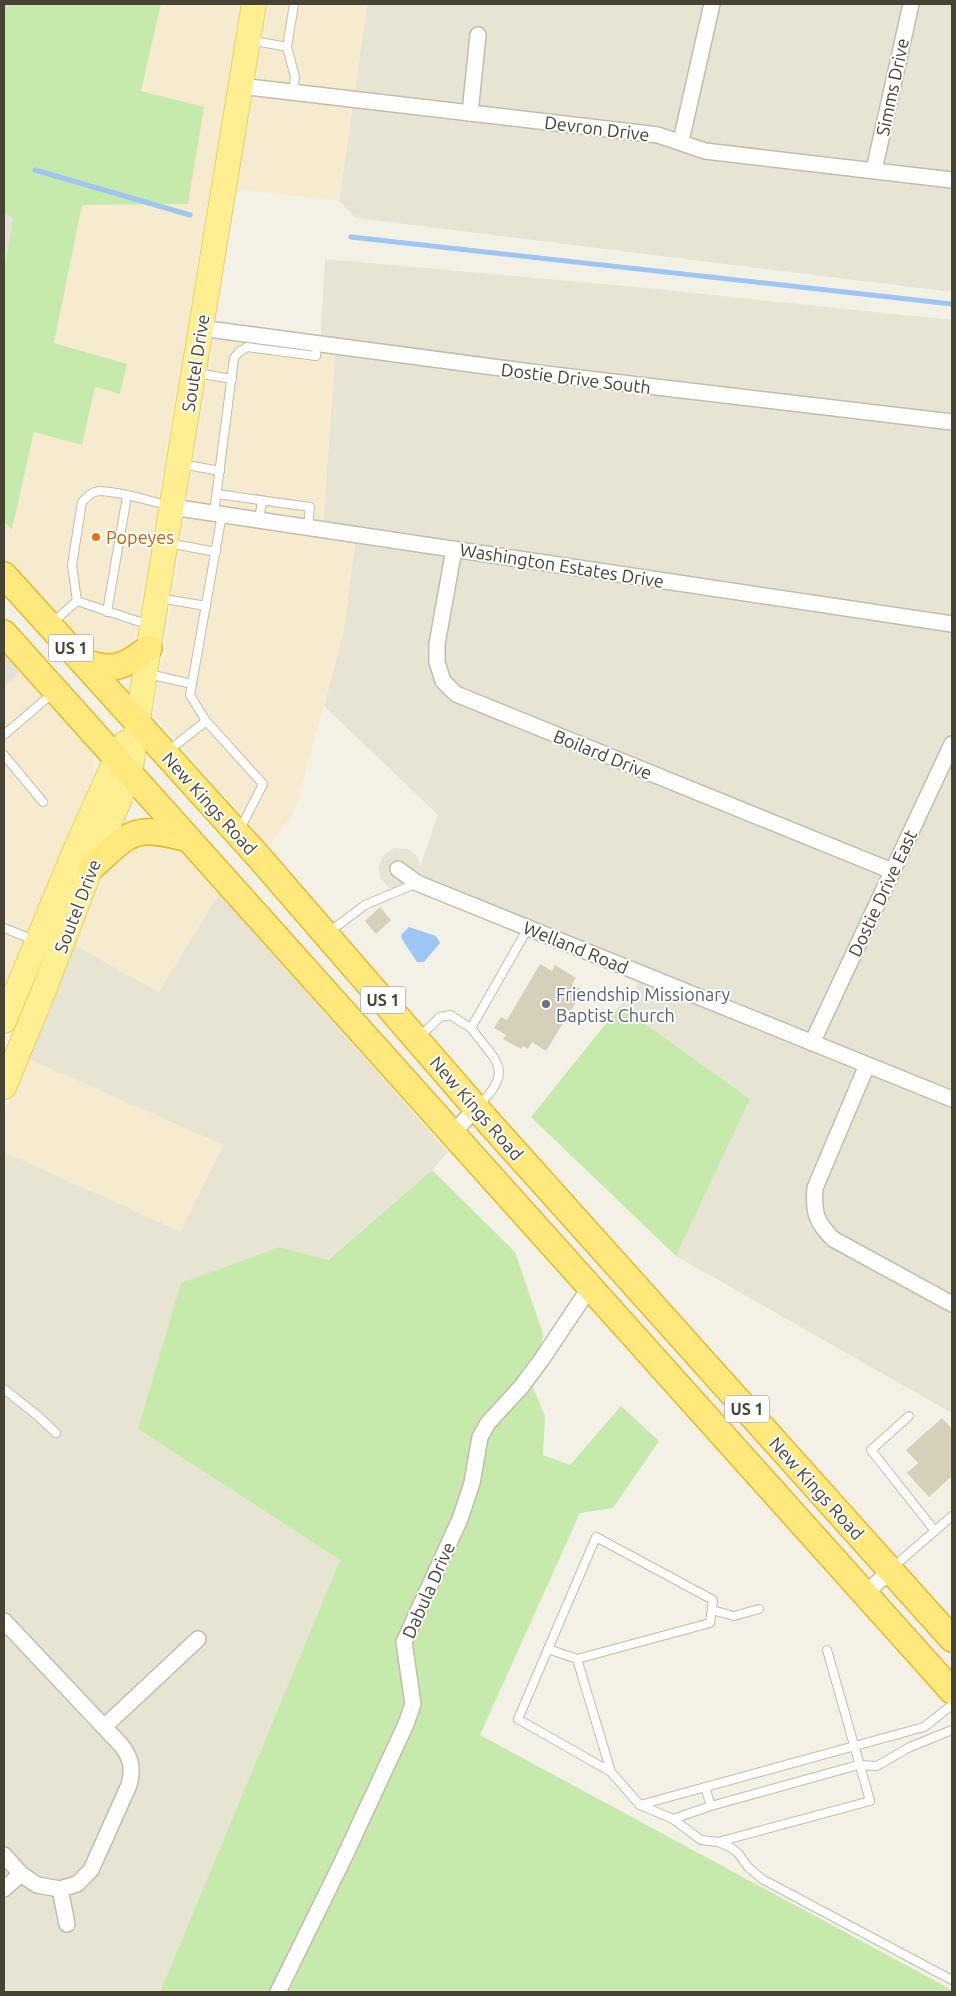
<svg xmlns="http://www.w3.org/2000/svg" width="956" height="1996" font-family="Ubuntu,sans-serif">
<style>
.residential{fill:#e8e4d3}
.commercial{fill:#f7ebcf}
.industrial{fill:#e5e2da}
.green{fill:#c5eaac}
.water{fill:#9ec5f3}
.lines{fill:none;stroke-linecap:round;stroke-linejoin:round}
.stream{stroke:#9ec5f3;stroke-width:5}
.building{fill:#d6cfba}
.service-casing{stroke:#c2bdaa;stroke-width:10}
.minor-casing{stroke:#c2bdaa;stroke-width:18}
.primary-casing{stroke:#e9d25e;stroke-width:26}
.trunk-casing{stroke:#e4ba2e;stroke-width:28}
.service{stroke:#fff;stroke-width:8}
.minor{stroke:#fff;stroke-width:15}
.primary{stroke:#ffef93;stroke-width:24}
.trunk{stroke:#ffe87c;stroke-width:25}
.food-dot{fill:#e8710a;stroke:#fff;stroke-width:2}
.worship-dot{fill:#6b7280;stroke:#fff;stroke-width:2}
.labels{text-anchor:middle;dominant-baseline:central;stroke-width:4;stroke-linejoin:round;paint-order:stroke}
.shield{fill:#fff;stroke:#7e7b71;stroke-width:1}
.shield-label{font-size:16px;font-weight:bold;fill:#464234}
.street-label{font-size:18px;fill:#464234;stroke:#fff}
.food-label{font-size:18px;fill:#c56008;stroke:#fff;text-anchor:start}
.worship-label{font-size:18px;fill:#5b616d;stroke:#fff;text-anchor:start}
</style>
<rect width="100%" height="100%" fill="#f3f1e5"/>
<!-- residential -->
<g class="residential">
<path d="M367,4H952V292L356,218L339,201Z"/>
<path d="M325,259L646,288L952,320V1413L676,1256L750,1099L620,1006L640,981L412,889L399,890L389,888L381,879L378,867L384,854L394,848L409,849L418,857L420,867L438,815L324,706L343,634L355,544L322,538L335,355L320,352Z"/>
<path d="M219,893L448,1152L432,1170L327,1260L280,1247L138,1429L340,1560L160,1992H4V1152L180,1231L223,1145L26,1058L73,944L159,992Z"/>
</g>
<!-- commercial -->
<g class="commercial">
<path d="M161,4H241L137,628L130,648L121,657L86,654L4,561V521L13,530L34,432L95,386L119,394L126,364L54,343L82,204H188L141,92Z"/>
<path d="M269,4H367L339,201L237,189Z"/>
<path d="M214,338L335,354L322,538L355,544L343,635L295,810L269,847L156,717L154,712Z"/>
<path d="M21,671L86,743L93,754L94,767L93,776L4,986V687Z"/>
<path d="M136,840L169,842L183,853L219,893L159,992L73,944L111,863Z"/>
<path d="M26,1058L223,1145L181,1231L4,1152V1115Z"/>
</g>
<!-- industrial -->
<g class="industrial">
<path d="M4,213L13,218L4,270Z"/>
<path d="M4,652L21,671L4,687Z"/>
</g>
<!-- green -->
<g class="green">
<path d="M4,4H161L141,91L204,107L188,204L82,205L54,343L127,364L120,394L95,387L82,445L34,432L12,530L4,521V270L13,218L4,213Z"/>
<path d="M620,1006L750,1099L676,1256L531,1117Z"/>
<path d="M432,1170L515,1252L543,1334L533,1388L545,1416L543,1455L570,1465L621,1406L659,1441L613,1508L580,1513L480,1735L952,1990V1992H160L340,1560L138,1429L181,1283L280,1247L328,1260Z"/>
</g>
<!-- water -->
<path class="water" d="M409,927L436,936L440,943L424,962H417L402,939L401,935Z"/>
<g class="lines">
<!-- stream -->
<g class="stream">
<path d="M35,170L190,215"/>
<path d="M351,237L952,304"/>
</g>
</g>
<!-- building -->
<g class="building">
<path d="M380,907L391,920L376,934L365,921Z"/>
<path d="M540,964L552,971L555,965L576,978L572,984L583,991L546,1051L532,1042L528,1049L523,1046L521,1049L503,1039L506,1035L494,1028L501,1017L507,1020Z"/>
<path d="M942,1418L952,1429V1476L929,1497L907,1473L918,1463L906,1450Z"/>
</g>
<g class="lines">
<!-- service casing -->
<g class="service-casing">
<g id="service">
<path d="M250,40L287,47L294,4"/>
<path d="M287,47L295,77L293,92"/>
<path d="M196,373L232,379"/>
<path d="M181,464L220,471"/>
<path d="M217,494L310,507L308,527"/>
<path d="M214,513L234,358L239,352L247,347L316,356L317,344"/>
<path d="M222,514L190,695L206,721L263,784L240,829"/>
<path d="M259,520L262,501"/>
<path d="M168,543L216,552"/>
<path d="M159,598L206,606"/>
<path d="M77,601L72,565L82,502C87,497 91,492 99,491C120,491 149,501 170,506"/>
<path d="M107,612L127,496"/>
<path d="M51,624L77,601L149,625"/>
<path d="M148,674L192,684"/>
<path d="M4,735L54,692"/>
<path d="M167,752L206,721"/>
<path d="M4,755L43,802"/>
<path d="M4,928L34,940"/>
<path d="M329,932L365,905L417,883"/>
<path d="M471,1028C496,1062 515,1070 479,1105"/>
<path d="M418,1038L440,1017L450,1015L471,1028L528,928"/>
<path d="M4,1389L38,1416L56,1433"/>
<path d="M909,1416L871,1450L935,1531"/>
<path d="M892,1568L952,1516"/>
<path d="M712,1610L734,1616L759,1609"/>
<path d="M548,1649L577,1659"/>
<path d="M611,1772L577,1659L710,1623L713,1600L596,1537L518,1719L611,1772L640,1805L673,1819L701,1840L718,1842L730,1847L738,1853L748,1867L762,1879L952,1980"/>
<path d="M705,1787L711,1806"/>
<path d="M640,1805L924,1727L952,1705"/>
<path d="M673,1819L711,1806L858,1765L877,1766L910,1747L952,1730"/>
<path d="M718,1842L870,1801L827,1650"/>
</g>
</g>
<!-- minor casing -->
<g class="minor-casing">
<g id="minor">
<path d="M240,86L658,135L705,151L952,180"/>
<path d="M470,113L478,35"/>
<path d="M681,141L712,4"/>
<path d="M874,170L911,4"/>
<path d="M201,328L546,374L952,422"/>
<path d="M172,507L952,624"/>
<path d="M454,549L437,644V662L443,681L456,694L892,871"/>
<path d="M398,869L417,883L952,1099"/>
<path d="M812,1043L952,744"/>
<path d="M867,1065L815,1188C813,1212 816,1222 833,1239L952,1304"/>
<path d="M453,1133L476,1108"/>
<path d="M865,1594L891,1570"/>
<path d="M4,1621L122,1746C132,1760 133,1769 129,1785L91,1870L77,1884L60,1889L37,1885L21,1874L4,1855"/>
<path d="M105,1726L198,1639"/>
<path d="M4,1889L21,1874"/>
<path d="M60,1889L67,1924"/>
<path d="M278,1992L342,1862L406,1724L413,1704L404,1642L460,1519L472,1483L480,1437L488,1423L521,1387L542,1359L590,1287"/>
</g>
</g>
<!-- primary casing -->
<g class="primary-casing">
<g id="primary">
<path d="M4,1021L77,846L116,759L125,743"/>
<path d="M4,1087L44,990L91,868L130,774L152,626L254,4"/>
</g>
</g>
<!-- trunk casing -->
<g class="trunk-casing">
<g id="trunk">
<path d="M4,575L258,856L476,1108L952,1639"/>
<path d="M4,633L952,1691"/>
<path d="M82,661C113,673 124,667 149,648"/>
<path d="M91,868C131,832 133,824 188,839"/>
</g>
</g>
<!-- service -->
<use href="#service" class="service"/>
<!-- minor -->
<use href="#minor" class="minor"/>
<!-- primary -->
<use href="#primary" class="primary"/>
<!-- trunk -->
<use href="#trunk" class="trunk"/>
</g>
<!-- markers -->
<circle class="food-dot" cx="96" cy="537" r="5"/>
<circle class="worship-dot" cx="546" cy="1004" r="5"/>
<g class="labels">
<!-- shield labels -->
<g class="shield">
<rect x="48.5" y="634.5" width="45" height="27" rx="4"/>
<rect x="360.5" y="986.5" width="45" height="27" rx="4"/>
<rect x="724.5" y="1395.5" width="45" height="27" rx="4"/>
</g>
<g class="shield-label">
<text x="71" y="648">US 1</text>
<text x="383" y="1000">US 1</text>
<text x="747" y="1409">US 1</text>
</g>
<!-- street labels -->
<g class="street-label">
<text transform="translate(892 87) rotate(-78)">Simms Drive</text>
<text transform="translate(597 128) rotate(7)">Devron Drive</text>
<text transform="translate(195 363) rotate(-81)">Soutel Drive</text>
<text transform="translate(576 378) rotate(7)">Dostie Drive South</text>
<text transform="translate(562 565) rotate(9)">Washington Estates Drive</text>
<text transform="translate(603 754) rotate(22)">Boilard Drive</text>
<text transform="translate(210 803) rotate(48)">New Kings Road</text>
<text transform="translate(882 893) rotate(-65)">Dostie Drive East</text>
<text transform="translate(77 906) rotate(-69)">Soutel Drive</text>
<text transform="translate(576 947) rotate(22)">Welland Road</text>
<text transform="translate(477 1108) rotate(49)">New Kings Road</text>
<text transform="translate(817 1488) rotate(48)">New Kings Road</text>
<text transform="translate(428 1590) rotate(-66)">Dabula Drive</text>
</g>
<!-- food labels -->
<g class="food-label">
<text x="106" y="537">Popeyes</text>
</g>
<!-- worship labels -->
<g class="worship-label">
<text x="556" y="994">Friendship Missionary<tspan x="556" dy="21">Baptist Church</tspan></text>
</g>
</g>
<!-- border -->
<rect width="956" height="1996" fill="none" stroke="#464234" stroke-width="10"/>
</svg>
